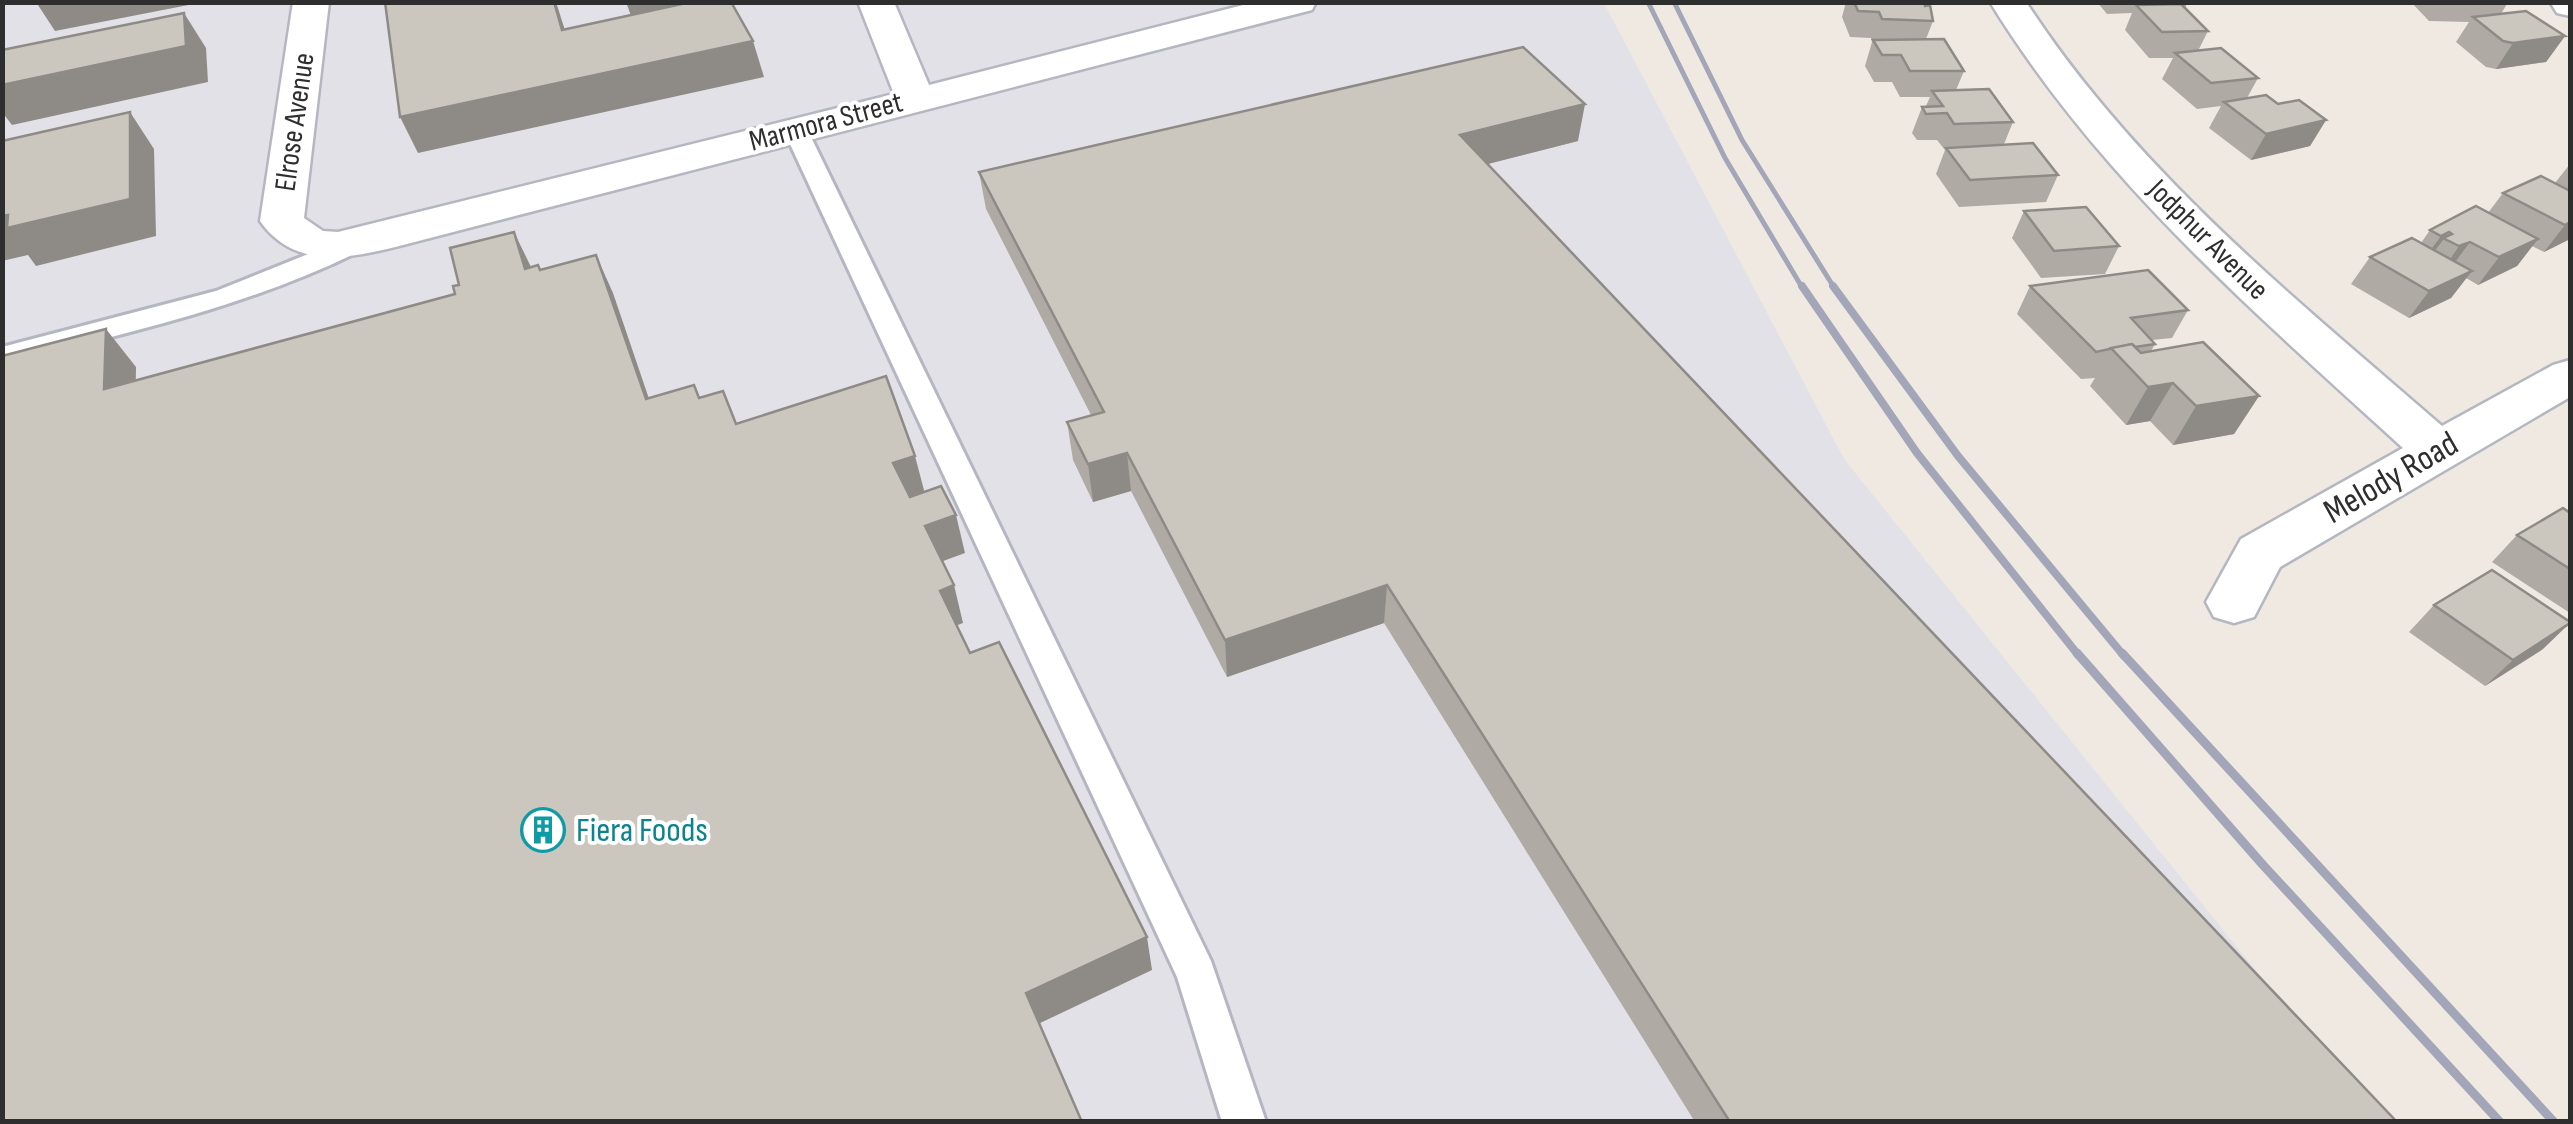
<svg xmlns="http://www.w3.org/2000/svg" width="2573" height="1124" font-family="'Sofia Sans Condensed',sans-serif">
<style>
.industrial{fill:#e3e1e8}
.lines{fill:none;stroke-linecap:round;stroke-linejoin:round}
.service-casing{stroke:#b4b7c1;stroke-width:6}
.minor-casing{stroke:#b4b7c1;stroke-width:5}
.service{fill:#fff;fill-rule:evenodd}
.minor{fill:#fff;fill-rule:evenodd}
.rail-far2{stroke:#a3a6b8;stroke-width:5}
.rail-far1{stroke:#a3a6b8;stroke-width:8}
.rail{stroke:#a3a6b8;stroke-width:9}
.wall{fill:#afaba4}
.shaded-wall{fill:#8e8b86}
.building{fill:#cbc7bf;stroke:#8e8b86;stroke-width:2.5}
.labels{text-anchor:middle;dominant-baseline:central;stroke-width:8;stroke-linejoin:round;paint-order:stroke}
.far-street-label{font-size:30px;fill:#2e2e2e;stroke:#fff}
.street-label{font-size:35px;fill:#2e2e2e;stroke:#fff}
.culture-label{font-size:35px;fill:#0d838f;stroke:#fff;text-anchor:start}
</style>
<rect width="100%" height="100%" fill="#efe9e1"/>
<!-- industrial -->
<path class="industrial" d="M2,3H1604L1844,459L2377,1121H3Z"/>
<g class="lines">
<!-- service casing -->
<g class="service-casing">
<g id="service">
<path d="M796,124L808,131L1211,961L1266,1122H1222L1177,977L784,131Z"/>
<path d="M353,236L362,238L366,244L362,250C248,307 125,333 2,365V347L216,291Z"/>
</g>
</g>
<!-- minor casing -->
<g class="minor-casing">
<g id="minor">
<path d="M293,2H329L304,218L323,231L338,232L894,94L858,2H894L929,85L1255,2H1316L1312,10L403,245C352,258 295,271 260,221Z"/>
<path d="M1990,2H2026C2136,171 2292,296 2442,426L2553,365L2570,360V397L2280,567L2254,617L2234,623L2214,617L2206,602L2241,539L2403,448C2252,310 2099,179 1990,2Z"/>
<path d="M2550,2H2570V16L2557,13Z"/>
</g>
</g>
<!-- service -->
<use href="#service" class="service"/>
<!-- minor -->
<use href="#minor" class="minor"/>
<!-- rail-far2 -->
<g class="rail-far2">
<path d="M1648,2L1725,158L1803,289"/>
<path d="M1674,2L1742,140L1835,289"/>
</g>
<!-- rail-far1 -->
<g class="rail-far1">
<path d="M1802,286L1917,453L2079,656"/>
<path d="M1833,286L1958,456L2124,656"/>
</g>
<!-- rail -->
<g class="rail">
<path d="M2077,653L2263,865L2500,1122"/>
<path d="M2122,653L2554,1122"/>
</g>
</g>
<!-- wall -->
<g class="wall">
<path d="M1846,2H1924L1933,21L1926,39L1964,71L1956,90L2013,122L2004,144L2058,175L2046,202L1959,207L1936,174L1945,150L1937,140H1917L1912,133L1922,107L1926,106L1930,97H1900L1892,82H1874L1865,66L1872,42L1871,38L1850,37L1842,17Z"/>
<path d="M2097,2H2188L2185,8L2208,31L2198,51L2258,78L2247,98L2278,104L2326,120L2310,146L2251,160L2209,128L2221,106L2197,109L2162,79L2173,58H2149L2125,30L2132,13L2107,14Z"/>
<path d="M2411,2H2508L2501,14L2565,36L2546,62L2496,69L2486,67L2456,42L2469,22L2429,21Z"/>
<path d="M1578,141L1488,164L2397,1122H1695L1384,623L1227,677L1131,491L1093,502L1073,460L1067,422L1091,415L986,209L979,172Z"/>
<path d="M2570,164V239L2544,252L2532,246L2517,266L2478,285L2466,278L2451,298L2409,318L2351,284L2370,257L2421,243L2430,230L2488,213L2503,193L2555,183Z"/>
<path d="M2024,211L2119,246L2105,274L2041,278L2012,238Z"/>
<path d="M2030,286L2188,310L2172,338L2152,340L2155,344L2151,351L2259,396L2234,434L2173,445L2150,421L2126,425L2090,386L2095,378L2081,379L2017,314Z"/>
<path d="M2570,513V613L2492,562L2517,535Z"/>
<path d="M2434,605L2543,649L2485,686L2409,632Z"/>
</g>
<!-- shaded-wall -->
<g class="shaded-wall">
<path d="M36,2H204L55,31Z"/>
<path d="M554,2H556L576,65L562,30Z"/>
<path d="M626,2H725L634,24Z"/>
<path d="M184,13L206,48L208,82L12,125L2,112V85Z"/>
<path d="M2565,36L2546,62L2496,69L2513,43Z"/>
<path d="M753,41L764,77L418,153L400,117Z"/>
<path d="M1585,104L1578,141L1456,172L1460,135Z"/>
<path d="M130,112L154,149L156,236L36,266L28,255L2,261V216Z"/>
<path d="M2326,120L2310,146L2251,160L2266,134Z"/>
<path d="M2570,222V239L2544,252L2565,225Z"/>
<path d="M514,232L532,269H525Z"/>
<path d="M2449,232L2428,260L2421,263L2441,236Z"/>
<path d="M2538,239L2517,266L2478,285L2499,257Z"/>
<path d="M2470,242L2450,269L2440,274L2459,246Z"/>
<path d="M596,255L613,293L662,437L646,399Z"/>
<path d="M2472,271L2451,298L2409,318L2429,291Z"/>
<path d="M106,329L136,367L135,427L104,389Z"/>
<path d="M2173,383L2150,421L2126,425L2148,387Z"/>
<path d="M2259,396L2234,434L2173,445L2196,406Z"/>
<path d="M1127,453L1131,491L1093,502L1088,464Z"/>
<path d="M915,456L925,494L904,501L893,463Z"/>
<path d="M956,515L965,553L935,564L925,526Z"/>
<path d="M954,585L963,623L950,628L940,591Z"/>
<path d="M1387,585L1384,623L1227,677L1225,640Z"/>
<path d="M2570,623L2543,649L2485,686L2513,660Z"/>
<path d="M1147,937L1152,970L1036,1025L1026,993Z"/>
</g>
<!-- building -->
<g class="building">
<path d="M385,2H554L562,30L691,2H731L753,41L400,117Z"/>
<path d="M1854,2H1924L1925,6L1930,5L1933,21L1882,19L1879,12L1858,11Z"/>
<path d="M2181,4L2208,31L2162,32L2136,5Z"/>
<path d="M2526,11L2565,36L2513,43L2503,41L2473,17Z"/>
<path d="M184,13L186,46L2,85V50Z"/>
<path d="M1944,39L1964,71H1910L1901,55H1882L1873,40Z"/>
<path d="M1523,47L1585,104L1460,135L2397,1122H1730L1387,585L1225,640L1127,453L1088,464L1067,422L1104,412L979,172Z"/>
<path d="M2221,48L2258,78L2211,83L2175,53Z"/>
<path d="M1989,89L2013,122L1954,124L1947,113L1926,114L1922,107L1943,106L1932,91Z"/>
<path d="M2266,95L2278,104L2299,100L2326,120L2266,134L2224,102Z"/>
<path d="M130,112V199L7,228L8,215L2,216V141Z"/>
<path d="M2033,143L2058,175L1970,180L1946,148Z"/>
<path d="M2541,176L2570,191V222L2565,225L2503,193Z"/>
<path d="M2476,206L2538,239L2499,257L2470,242L2459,246L2443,238L2452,234L2449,232L2441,236L2430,230Z"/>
<path d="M2086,207L2119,246L2054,251L2024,211Z"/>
<path d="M514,232L525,269L538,265L540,270L596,255L646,399L694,385L699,398L723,391L736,424L886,376L915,456L893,463L910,497L941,486L956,515L925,526L954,585L940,591L970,653L999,642L1147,937L1026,993L1082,1122H2V356L106,329L104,389L455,294L453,286L459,285L450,248Z"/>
<path d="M2412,238L2472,271L2429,291L2370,257Z"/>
<path d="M2148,270L2188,310L2131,318L2155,344L2135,347L2132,344L2096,352L2030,286Z"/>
<path d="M2203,342L2259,396L2196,406L2173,383L2148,387L2111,348L2132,344L2141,353Z"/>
<path d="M2563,508L2570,513V569L2517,535Z"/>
<path d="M2492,570L2570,622V623L2513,660L2434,605Z"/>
</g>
<!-- icons -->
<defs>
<g id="building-ring" transform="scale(2.25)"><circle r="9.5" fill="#fff" stroke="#0f9aa8" stroke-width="1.5"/><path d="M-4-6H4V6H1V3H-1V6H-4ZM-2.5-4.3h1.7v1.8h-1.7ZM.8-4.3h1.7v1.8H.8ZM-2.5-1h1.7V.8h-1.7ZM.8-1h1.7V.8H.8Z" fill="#0f9aa8"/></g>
</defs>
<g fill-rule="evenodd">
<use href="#building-ring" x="543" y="830"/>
</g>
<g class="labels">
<!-- far-street labels -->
<g class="far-street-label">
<text transform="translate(295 122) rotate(-82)">Elrose Avenue</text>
<text transform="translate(826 122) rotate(-15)">Marmora Street</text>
<text transform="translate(2208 240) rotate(45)">Jodphur Avenue</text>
</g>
<!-- street labels -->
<g class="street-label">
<text transform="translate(2391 478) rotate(-30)">Melody Road</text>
</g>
<!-- culture labels -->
<g class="culture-label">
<text x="576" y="830">Fiera Foods</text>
</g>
</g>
<!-- border -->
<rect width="2573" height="1124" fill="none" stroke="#2e2e2e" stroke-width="10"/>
</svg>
